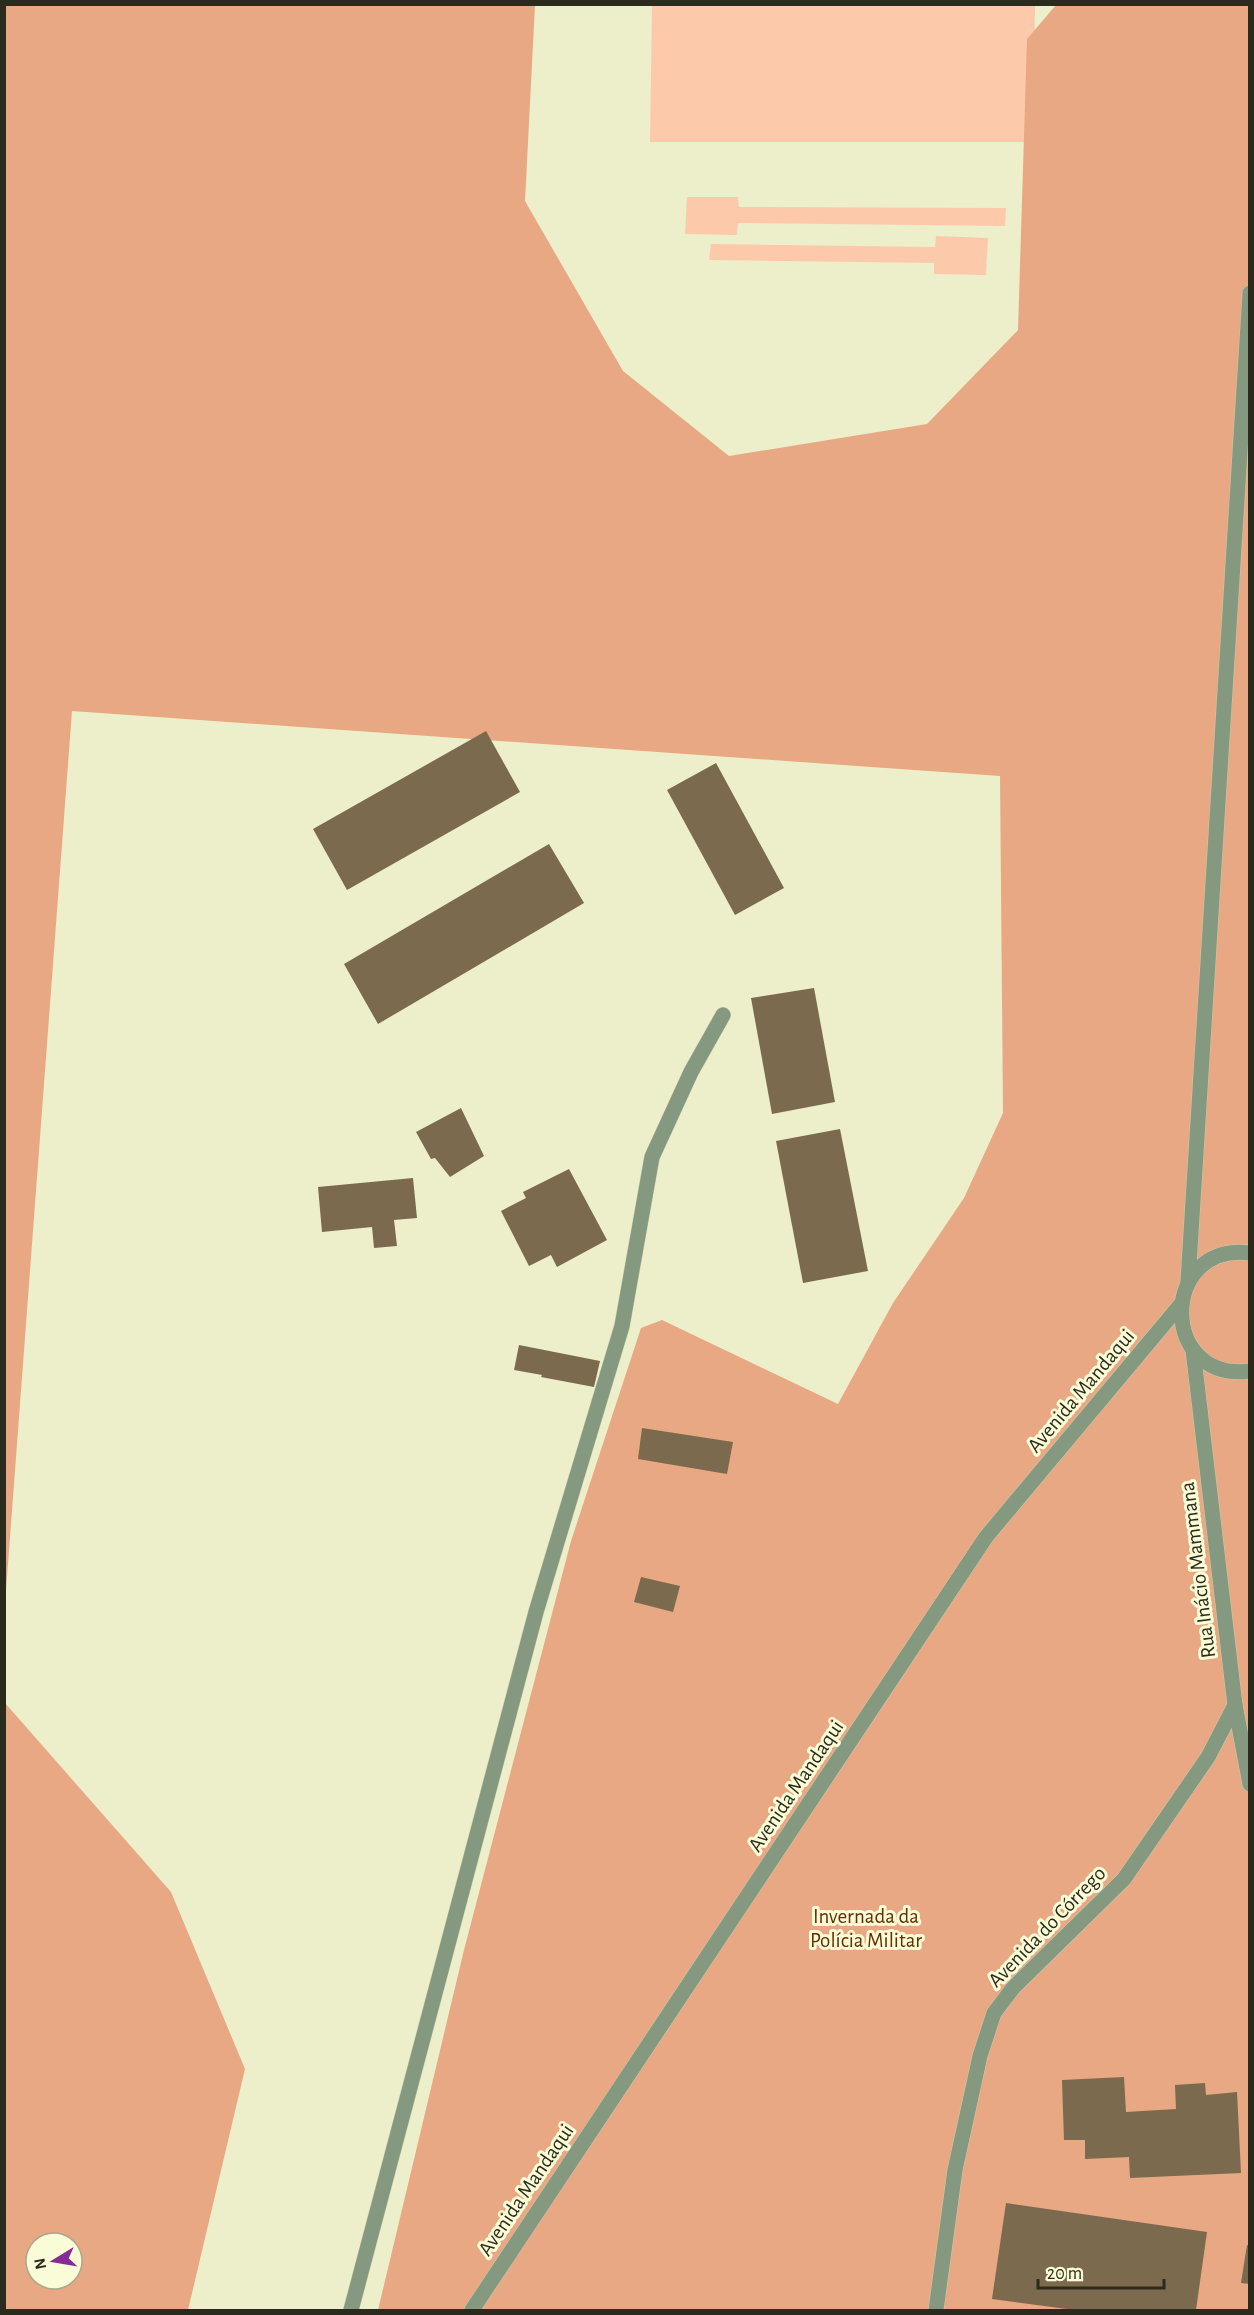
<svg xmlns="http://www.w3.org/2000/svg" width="1254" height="2315" font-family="'Alegreya Sans',sans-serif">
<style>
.green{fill:#fdc9ab}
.forest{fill:#e8a883;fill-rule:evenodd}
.building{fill:#7b6a4d}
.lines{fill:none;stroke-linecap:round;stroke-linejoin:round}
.service-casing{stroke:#caccab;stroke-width:16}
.minor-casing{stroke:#caccab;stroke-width:16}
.service{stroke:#859880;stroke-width:15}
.minor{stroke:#859880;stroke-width:15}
.labels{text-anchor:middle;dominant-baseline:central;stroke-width:6;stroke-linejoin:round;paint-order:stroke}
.street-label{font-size:21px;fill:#2a2b1d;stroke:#fafcd7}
.park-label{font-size:21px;fill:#672e01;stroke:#fafcd7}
</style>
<rect width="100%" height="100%" fill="#edefca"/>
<!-- green -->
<g class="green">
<path d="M652,5H1035L1033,142H650Z"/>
<path d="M687,197H738L739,207L1006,208L1005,226L738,223L737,235L685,234Z"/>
<path d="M936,236L988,238L986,275L934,274V263L709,260L711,244L935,247Z"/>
</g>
<!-- forest -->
<g class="forest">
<path d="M5,5H535L525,201L623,371L729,456L927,424L1018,330L1027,39L1056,5H1249V2310H378L464,1950L571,1541L641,1328L662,1320L838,1404L893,1303L964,1198L1003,1113L1000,776L72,711L5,1604Z"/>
<path d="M5,1703L171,1892L245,2069L188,2310H5ZM36,2243H72V2279H36Z"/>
</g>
<!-- building -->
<g class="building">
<path d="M486,731L520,792L347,890L313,829Z"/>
<path d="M716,763L784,888L735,915L667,790Z"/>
<path d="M549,844L584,903L378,1024L344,964Z"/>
<path d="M814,988L835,1102L772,1114L751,998Z"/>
<path d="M461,1108L484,1156L450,1177L435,1158L431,1159L416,1132Z"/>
<path d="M840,1129L868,1271L803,1283L776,1141Z"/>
<path d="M569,1169L607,1240L557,1267L551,1255L529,1266L501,1211L526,1198L523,1192Z"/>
<path d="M413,1178L417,1218L394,1220L397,1246L374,1248L372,1227L322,1232L318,1187Z"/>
<path d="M519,1345L600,1361L594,1387L541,1377L542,1375L514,1370Z"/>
<path d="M642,1428L733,1442L727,1474L638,1459Z"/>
<path d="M641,1577L680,1586L673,1612L634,1602Z"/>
<path d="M1124,2077L1126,2112L1176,2109L1175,2085L1205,2083L1206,2095L1237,2092L1241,2173L1130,2178L1129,2157L1085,2159V2140H1064L1062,2080Z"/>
<path d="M1006,2203L1207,2232L1196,2310H1074L992,2299Z"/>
<path d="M1247,2245L1250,2246V2284L1241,2283Z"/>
</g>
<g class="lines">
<!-- service casing -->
<g class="service-casing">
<g id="service">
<path d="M351,2310L536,1612L622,1326L652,1157L691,1072L723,1015"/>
<path d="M936,2310L955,2170L980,2056L994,2013L1013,1988L1124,1879L1208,1757L1235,1705"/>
</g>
</g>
<!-- minor casing -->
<g class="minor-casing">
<g id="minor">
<path d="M1250,1253C1159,1242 1159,1383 1250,1371"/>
<path d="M1188,1281L1250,293"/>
<path d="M1193,1350L1235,1705L1250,1784"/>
<path d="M472,2310L986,1537L1181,1304"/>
</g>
</g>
<!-- service -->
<use href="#service" class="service"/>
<!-- minor -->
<use href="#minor" class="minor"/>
</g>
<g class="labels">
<!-- street labels -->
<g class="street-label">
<text transform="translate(1081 1391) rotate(-50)">Avenida Mandaqui</text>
<text transform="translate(1198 1570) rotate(-97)">Rua Inácio Mammana</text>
<text transform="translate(796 1786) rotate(-56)">Avenida Mandaqui</text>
<text transform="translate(1047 1927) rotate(-46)">Avenida do Córrego</text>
<text transform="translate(526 2190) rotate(-56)">Avenida Mandaqui</text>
</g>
<!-- park labels -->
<g class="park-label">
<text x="866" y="1916">Invernada da<tspan x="866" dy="24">Polícia Militar</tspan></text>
</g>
</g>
<!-- border -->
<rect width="1254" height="2315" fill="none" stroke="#2a2b1d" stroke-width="12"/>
<!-- north arrow -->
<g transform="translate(54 2261) rotate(259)"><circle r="28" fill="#fafcd7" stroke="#a7a88d" stroke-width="1.5"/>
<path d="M0-4.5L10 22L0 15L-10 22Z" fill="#862a96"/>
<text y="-9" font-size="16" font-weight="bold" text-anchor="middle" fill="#2a2b1d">N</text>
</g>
<!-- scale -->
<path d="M1038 2279v9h126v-9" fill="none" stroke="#2a2b1d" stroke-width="3"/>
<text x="1047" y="2279" font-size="18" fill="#2a2b1d" stroke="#fafcd7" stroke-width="4.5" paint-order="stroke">20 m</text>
</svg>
